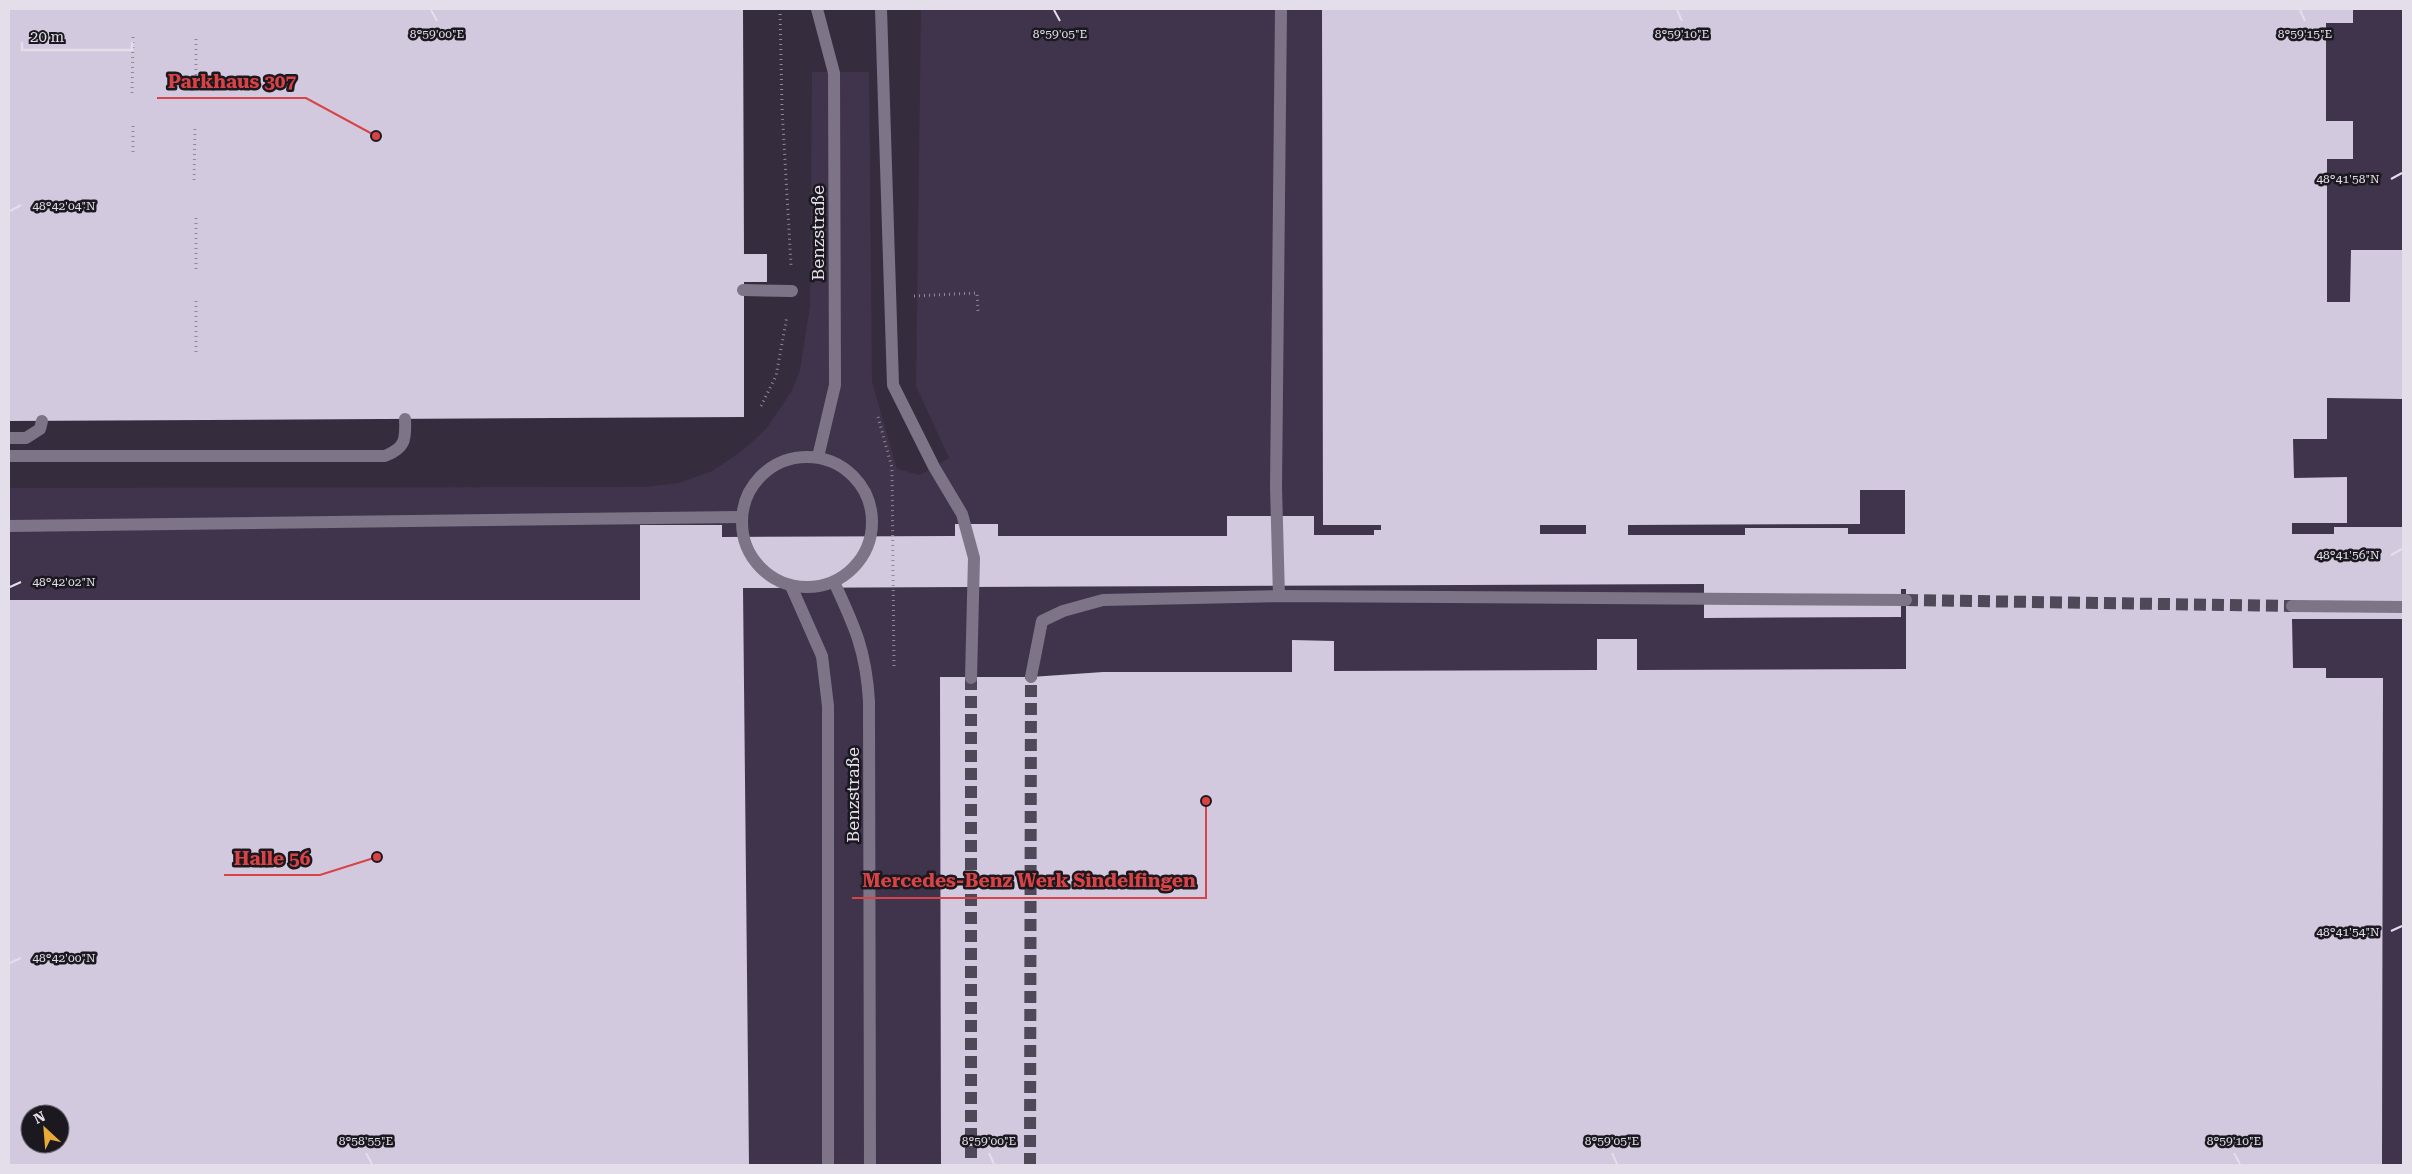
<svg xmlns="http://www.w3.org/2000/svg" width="2412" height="1174" font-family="'Roboto Serif',serif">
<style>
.built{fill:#3f344b;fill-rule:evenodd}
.building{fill:#d3c9de;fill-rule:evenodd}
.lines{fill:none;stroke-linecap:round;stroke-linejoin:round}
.street-tunnel{stroke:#4f4858;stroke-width:12;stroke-dasharray:12 6;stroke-linecap:butt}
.path{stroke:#908a98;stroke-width:3;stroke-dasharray:1 4;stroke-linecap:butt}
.lane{stroke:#7d7487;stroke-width:12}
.street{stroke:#7d7487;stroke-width:12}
.ticks{fill:none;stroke:#e3dee9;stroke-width:2}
.labels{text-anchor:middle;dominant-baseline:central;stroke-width:5;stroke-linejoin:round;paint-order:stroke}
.street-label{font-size:18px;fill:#e3dee9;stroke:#1b181f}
.ticks-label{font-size:12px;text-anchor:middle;fill:#e3dee9;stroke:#1b181f;stroke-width:5;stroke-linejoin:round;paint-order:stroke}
.leader{fill:none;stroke:#d84345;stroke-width:2}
.callout-dot{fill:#d84345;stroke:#1b181f;stroke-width:2}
.callout-label{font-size:19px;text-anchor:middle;font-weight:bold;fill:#d84345;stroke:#1b181f;stroke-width:5;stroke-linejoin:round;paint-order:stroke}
</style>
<rect width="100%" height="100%" fill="#352d3e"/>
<!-- built -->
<path class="built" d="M921,9H2403V1165H9V488L643,487L679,483L712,471L742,451L766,429L791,392L800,371L810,306L812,72H869L872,382L897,469L920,475L949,458L916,386ZM30,1114H60V1144H30Z"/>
<!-- building -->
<g class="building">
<path d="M9,9H743L744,254H767V282H744V417L9,421Z"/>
<path d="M1322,9H2353V23H2326V121H2353V159H2327V302H2350L2351,250H2403V399L2327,398V439H2293L2294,478L2347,477V523H2292V534H2334V527H2403V619H2292L2293,668H2326V678H2383L2382,1165H941L940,677H1031L1103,672H1292V640L1334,641V671L1597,670V639H1637V670L1906,669V589H1901V617L1704,618V584L743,588L749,1165H9V600H640V525H722V537L955,536V524H998V536H1227V516H1314V535H1374V530H1381V525H1323ZM1860,490H1905V534H1848V528H1745V535H1628V525L1860,524ZM1540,525H1586V534H1540ZM30,1114H60V1144H30Z"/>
</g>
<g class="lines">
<!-- street-tunnel -->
<g class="street-tunnel">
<path d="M1906,600L2292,606"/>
<path d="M971,678V1165"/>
<path d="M1030,1165L1031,677"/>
</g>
<!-- path -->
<g class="path">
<path d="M780,9L782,108L791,265"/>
<path d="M196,90V38"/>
<path d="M132,93L133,37"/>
<path d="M133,126V154"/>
<path d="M194,180L195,125"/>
<path d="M196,269V214"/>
<path d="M914,296L977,293L978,311"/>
<path d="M196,301V356"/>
<path d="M761,406L776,376L787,316"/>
<path d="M878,417L892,468L894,669"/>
</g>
<!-- lane -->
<g class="lane">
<path d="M743,290L792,291"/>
<path d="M9,438H26L40,429L42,421"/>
<path d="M9,456H385C405,448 406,440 405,419"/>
<path d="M1279,596L1276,487L1281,9"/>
</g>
<!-- street -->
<g class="street">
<path d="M817,9L834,73L835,385L818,457"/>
<path d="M881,9L893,385L934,467L962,514L974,558L971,678"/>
<circle cx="807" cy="522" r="65"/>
<path d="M9,526L740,517"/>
<path d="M834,582C855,627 866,651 869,701L870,1165"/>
<path d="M791,586L822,656L828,706V1165"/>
<path d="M2292,606L2403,607"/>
<path d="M1031,677L1042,621L1063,611L1103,600L1279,596L1906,600"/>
</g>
</g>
<!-- ticks -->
<path class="ticks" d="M431,10L437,21M1054,10L1060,21M1677,10L1682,21M2300,10L2305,21M2391,179L2402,173M10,211L21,205M2391,555L2402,549M10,587L21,582M2391,931L2402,926M10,963L21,958M366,1153L372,1164M989,1153L994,1164M1612,1153L1617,1164M2234,1153L2240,1164"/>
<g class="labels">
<!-- street labels -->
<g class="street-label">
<text transform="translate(817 233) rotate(-90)">Benzstraße</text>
<text transform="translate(852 795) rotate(-90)">Benzstraße</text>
</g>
</g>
<g class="ticks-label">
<text x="437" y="38">8°59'00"E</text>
<text x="1060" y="38">8°59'05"E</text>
<text x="1682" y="38">8°59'10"E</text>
<text x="2305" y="38">8°59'15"E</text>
<text x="2348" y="183">48°41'58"N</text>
<text x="64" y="210">48°42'04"N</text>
<text x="2348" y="559">48°41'56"N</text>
<text x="64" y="586">48°42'02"N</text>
<text x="2348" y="936">48°41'54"N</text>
<text x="64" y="962">48°42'00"N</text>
<text x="366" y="1145">8°58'55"E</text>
<text x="989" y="1145">8°59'00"E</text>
<text x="1612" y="1145">8°59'05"E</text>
<text x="2234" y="1145">8°59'10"E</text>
</g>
<!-- callouts -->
<path class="leader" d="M376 136L306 98H157M377 857L320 875H224M1206 801L1206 898H852"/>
<g class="callout-dot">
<circle cx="376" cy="136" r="5"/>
<circle cx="377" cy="857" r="5"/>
<circle cx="1206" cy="801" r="5"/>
</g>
<g class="callout-label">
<text x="232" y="88">Parkhaus 307</text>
<text x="272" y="865">Halle 56</text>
<text x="1029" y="887">Mercedes-Benz Werk Sindelfingen</text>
</g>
<!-- border -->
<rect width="2412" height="1174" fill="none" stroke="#e3dee9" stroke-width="20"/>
<!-- north arrow -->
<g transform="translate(45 1129) rotate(334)"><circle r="24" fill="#1b181f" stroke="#6b6770"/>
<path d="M0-4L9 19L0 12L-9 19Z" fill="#e9ab37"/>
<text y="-8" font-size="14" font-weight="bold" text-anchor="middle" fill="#e3dee9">N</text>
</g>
<!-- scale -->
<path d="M22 42v8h110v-8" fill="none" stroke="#e3dee9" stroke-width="2.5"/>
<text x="30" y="42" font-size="15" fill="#e3dee9" stroke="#1b181f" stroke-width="4" paint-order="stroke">20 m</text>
</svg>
